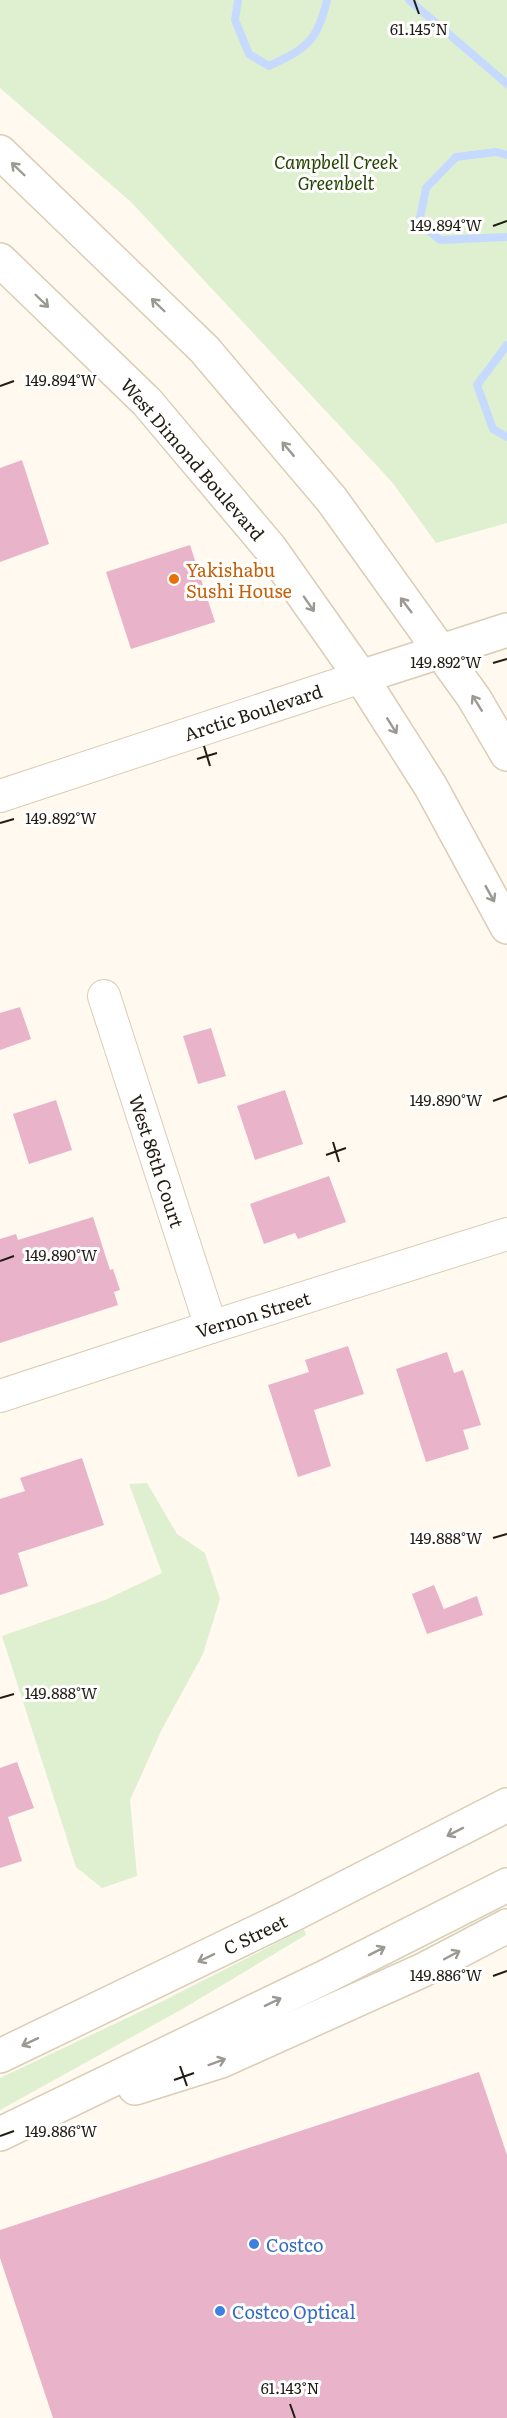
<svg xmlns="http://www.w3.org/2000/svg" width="507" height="2418" font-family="Literata,serif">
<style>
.green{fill:#def0d0}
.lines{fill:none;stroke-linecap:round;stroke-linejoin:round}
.stream{stroke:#c6daff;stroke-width:8}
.building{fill:#e9b3c9}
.minor-casing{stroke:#dbcdb6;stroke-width:34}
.major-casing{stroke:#dbcdb6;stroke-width:36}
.minor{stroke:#fff;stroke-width:32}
.major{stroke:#fff;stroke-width:33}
.oneway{stroke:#9c9995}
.ticks{fill:none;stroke:#221d14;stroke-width:2}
.food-dot{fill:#e8710a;stroke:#fff;stroke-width:2}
.shop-dot{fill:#3f7fe0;stroke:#fff;stroke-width:2}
.labels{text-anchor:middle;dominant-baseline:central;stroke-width:6;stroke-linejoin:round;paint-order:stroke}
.park-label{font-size:18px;font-style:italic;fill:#264400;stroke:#fff}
.street-label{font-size:18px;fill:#221d14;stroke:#fff}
.food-label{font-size:18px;fill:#c56008;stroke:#fff;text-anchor:start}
.shop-label{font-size:18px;fill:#366cbe;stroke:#fff;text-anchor:start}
.ticks-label{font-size:15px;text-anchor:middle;fill:#221d14;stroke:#fff;stroke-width:6;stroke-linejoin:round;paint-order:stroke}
</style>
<rect width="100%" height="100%" fill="#fff9ef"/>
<!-- green -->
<g class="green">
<path d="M0,0H507V523L436,543L392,482L131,202L0,88Z"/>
<path d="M147,1483L177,1534L205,1553L220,1599L203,1654L162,1729L130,1800L137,1876L102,1888L76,1867L2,1636L105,1600L162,1573L129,1484Z"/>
<path d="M304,1929L306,1935L184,2008L0,2110V2078L163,2001Z"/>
</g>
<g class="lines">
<!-- stream -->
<g class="stream">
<path d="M238,0L235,20L249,54L269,66C307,48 317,42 327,0"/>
<path d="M409,0L507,84"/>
<path d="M507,155L496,152L456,157L426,188L419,223L440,240L507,237"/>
<path d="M507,345L477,385L493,429L507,437"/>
</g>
</g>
<!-- building -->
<g class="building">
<path d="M22,460L49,544L0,562V468Z"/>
<path d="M190,545L215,622L131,649L106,572Z"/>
<path d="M20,1007L31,1039L0,1050V1013Z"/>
<path d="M211,1028L226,1076L198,1084L183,1036Z"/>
<path d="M285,1090L303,1144L255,1160L237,1106Z"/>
<path d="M56,1100L72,1150L29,1164L13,1114Z"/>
<path d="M329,1176L346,1222L298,1239L295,1233L264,1244L250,1204Z"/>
<path d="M93,1217L110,1270L113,1269L120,1290L114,1292L118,1305L0,1343V1239L16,1234L18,1240Z"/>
<path d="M348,1346L364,1394L314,1410L331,1466L298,1477L268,1385L309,1372L305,1360Z"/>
<path d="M447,1352L454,1373L463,1370L481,1425L463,1430L469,1449L426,1462L396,1369Z"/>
<path d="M82,1458L104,1525L18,1553L28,1586L0,1595V1499L25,1491L20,1478Z"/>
<path d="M434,1585L447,1617L444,1609L477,1596L483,1615L427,1634L412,1594Z"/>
<path d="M17,1762L34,1808L8,1817L22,1861L0,1868V1768Z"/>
<path d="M479,2072L507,2155V2418H53L0,2258V2230Z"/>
</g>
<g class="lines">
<!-- minor casing -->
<g class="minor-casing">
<g id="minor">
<path d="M0,796L361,677"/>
<path d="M104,996L211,1327"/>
<path d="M0,1396L211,1327L507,1234"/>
</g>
</g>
<!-- major casing -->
<g class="major-casing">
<g id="major">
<path d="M0,152L204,349L332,500L474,698L507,754"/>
<path d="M0,260L147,402L270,548L361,677L431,787L507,927"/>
<path d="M361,677L507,630"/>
<path d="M0,2056L290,1916L507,1805"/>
<path d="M135,2088L221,2061L423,1970L507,1926"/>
<path d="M0,2134L325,1977L507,1885"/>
</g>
</g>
<!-- minor -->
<use href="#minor" class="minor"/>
<!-- major -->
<use href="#major" class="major"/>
</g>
<!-- one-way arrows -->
<defs><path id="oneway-shaft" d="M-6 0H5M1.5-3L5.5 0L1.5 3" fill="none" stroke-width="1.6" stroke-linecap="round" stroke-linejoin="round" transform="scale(1.5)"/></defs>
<g class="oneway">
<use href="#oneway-shaft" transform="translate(18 169) rotate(-136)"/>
<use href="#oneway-shaft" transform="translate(42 301) rotate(44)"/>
<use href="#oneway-shaft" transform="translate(158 305) rotate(-136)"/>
<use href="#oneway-shaft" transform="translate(288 449) rotate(-130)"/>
<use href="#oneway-shaft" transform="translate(309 604) rotate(55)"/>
<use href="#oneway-shaft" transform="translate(406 605) rotate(-127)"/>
<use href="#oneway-shaft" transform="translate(477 703) rotate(-122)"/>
<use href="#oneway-shaft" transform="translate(392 726) rotate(58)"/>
<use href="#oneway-shaft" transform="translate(490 894) rotate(61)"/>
<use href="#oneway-shaft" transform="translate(455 1832) rotate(153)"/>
<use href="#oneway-shaft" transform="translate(377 1951) rotate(-27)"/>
<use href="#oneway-shaft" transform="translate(452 1955) rotate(-28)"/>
<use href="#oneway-shaft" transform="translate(206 1958) rotate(154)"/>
<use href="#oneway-shaft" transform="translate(273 2002) rotate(-26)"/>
<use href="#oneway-shaft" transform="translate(30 2042) rotate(155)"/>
<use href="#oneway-shaft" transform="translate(217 2062) rotate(-20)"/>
</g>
<!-- ticks -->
<path class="ticks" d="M414,0L419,14M493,226L507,221M0,386L14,381M493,663L507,659M204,746L210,766M197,759L217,753M0,823L14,819M493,1101L507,1096M333,1142L339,1162M326,1155L346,1148M0,1261L14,1256M493,1538L507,1534M0,1698L14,1694M493,1976L507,1971M180,2066L187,2086M174,2080L194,2073M0,2136L14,2131M290,2404L295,2418"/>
<!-- markers -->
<circle class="food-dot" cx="174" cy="579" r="6"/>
<g class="shop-dot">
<circle cx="254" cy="2244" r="6"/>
<circle cx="220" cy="2311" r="6"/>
</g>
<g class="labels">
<!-- park labels -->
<g class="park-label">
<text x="336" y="161">Campbell Creek<tspan x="336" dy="21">Greenbelt</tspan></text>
</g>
<!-- street labels -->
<g class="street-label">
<text transform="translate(193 459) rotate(49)">West Dimond Boulevard</text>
<text transform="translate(253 712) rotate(-18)">Arctic Boulevard</text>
<text transform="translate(157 1161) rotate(72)">West 86th Court</text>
<text transform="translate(253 1314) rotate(-17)">Vernon Street</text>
<text transform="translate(255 1934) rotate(-26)">C Street</text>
</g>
<!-- food labels -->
<g class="food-label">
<text x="186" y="569">Yakishabu<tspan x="186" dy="21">Sushi House</tspan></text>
</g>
<!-- shop labels -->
<g class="shop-label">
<text x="266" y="2244">Costco</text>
<text x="232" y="2311">Costco Optical</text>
</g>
</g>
<g class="ticks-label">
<text x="419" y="35">61.145°N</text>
<text x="446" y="231">149.894°W</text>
<text x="61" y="386">149.894°W</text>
<text x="446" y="668">149.892°W</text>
<text x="61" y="824">149.892°W</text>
<text x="446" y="1106">149.890°W</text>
<text x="61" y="1261">149.890°W</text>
<text x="446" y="1544">149.888°W</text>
<text x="61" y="1699">149.888°W</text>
<text x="446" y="1981">149.886°W</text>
<text x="61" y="2137">149.886°W</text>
<text x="290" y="2394">61.143°N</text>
</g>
</svg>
